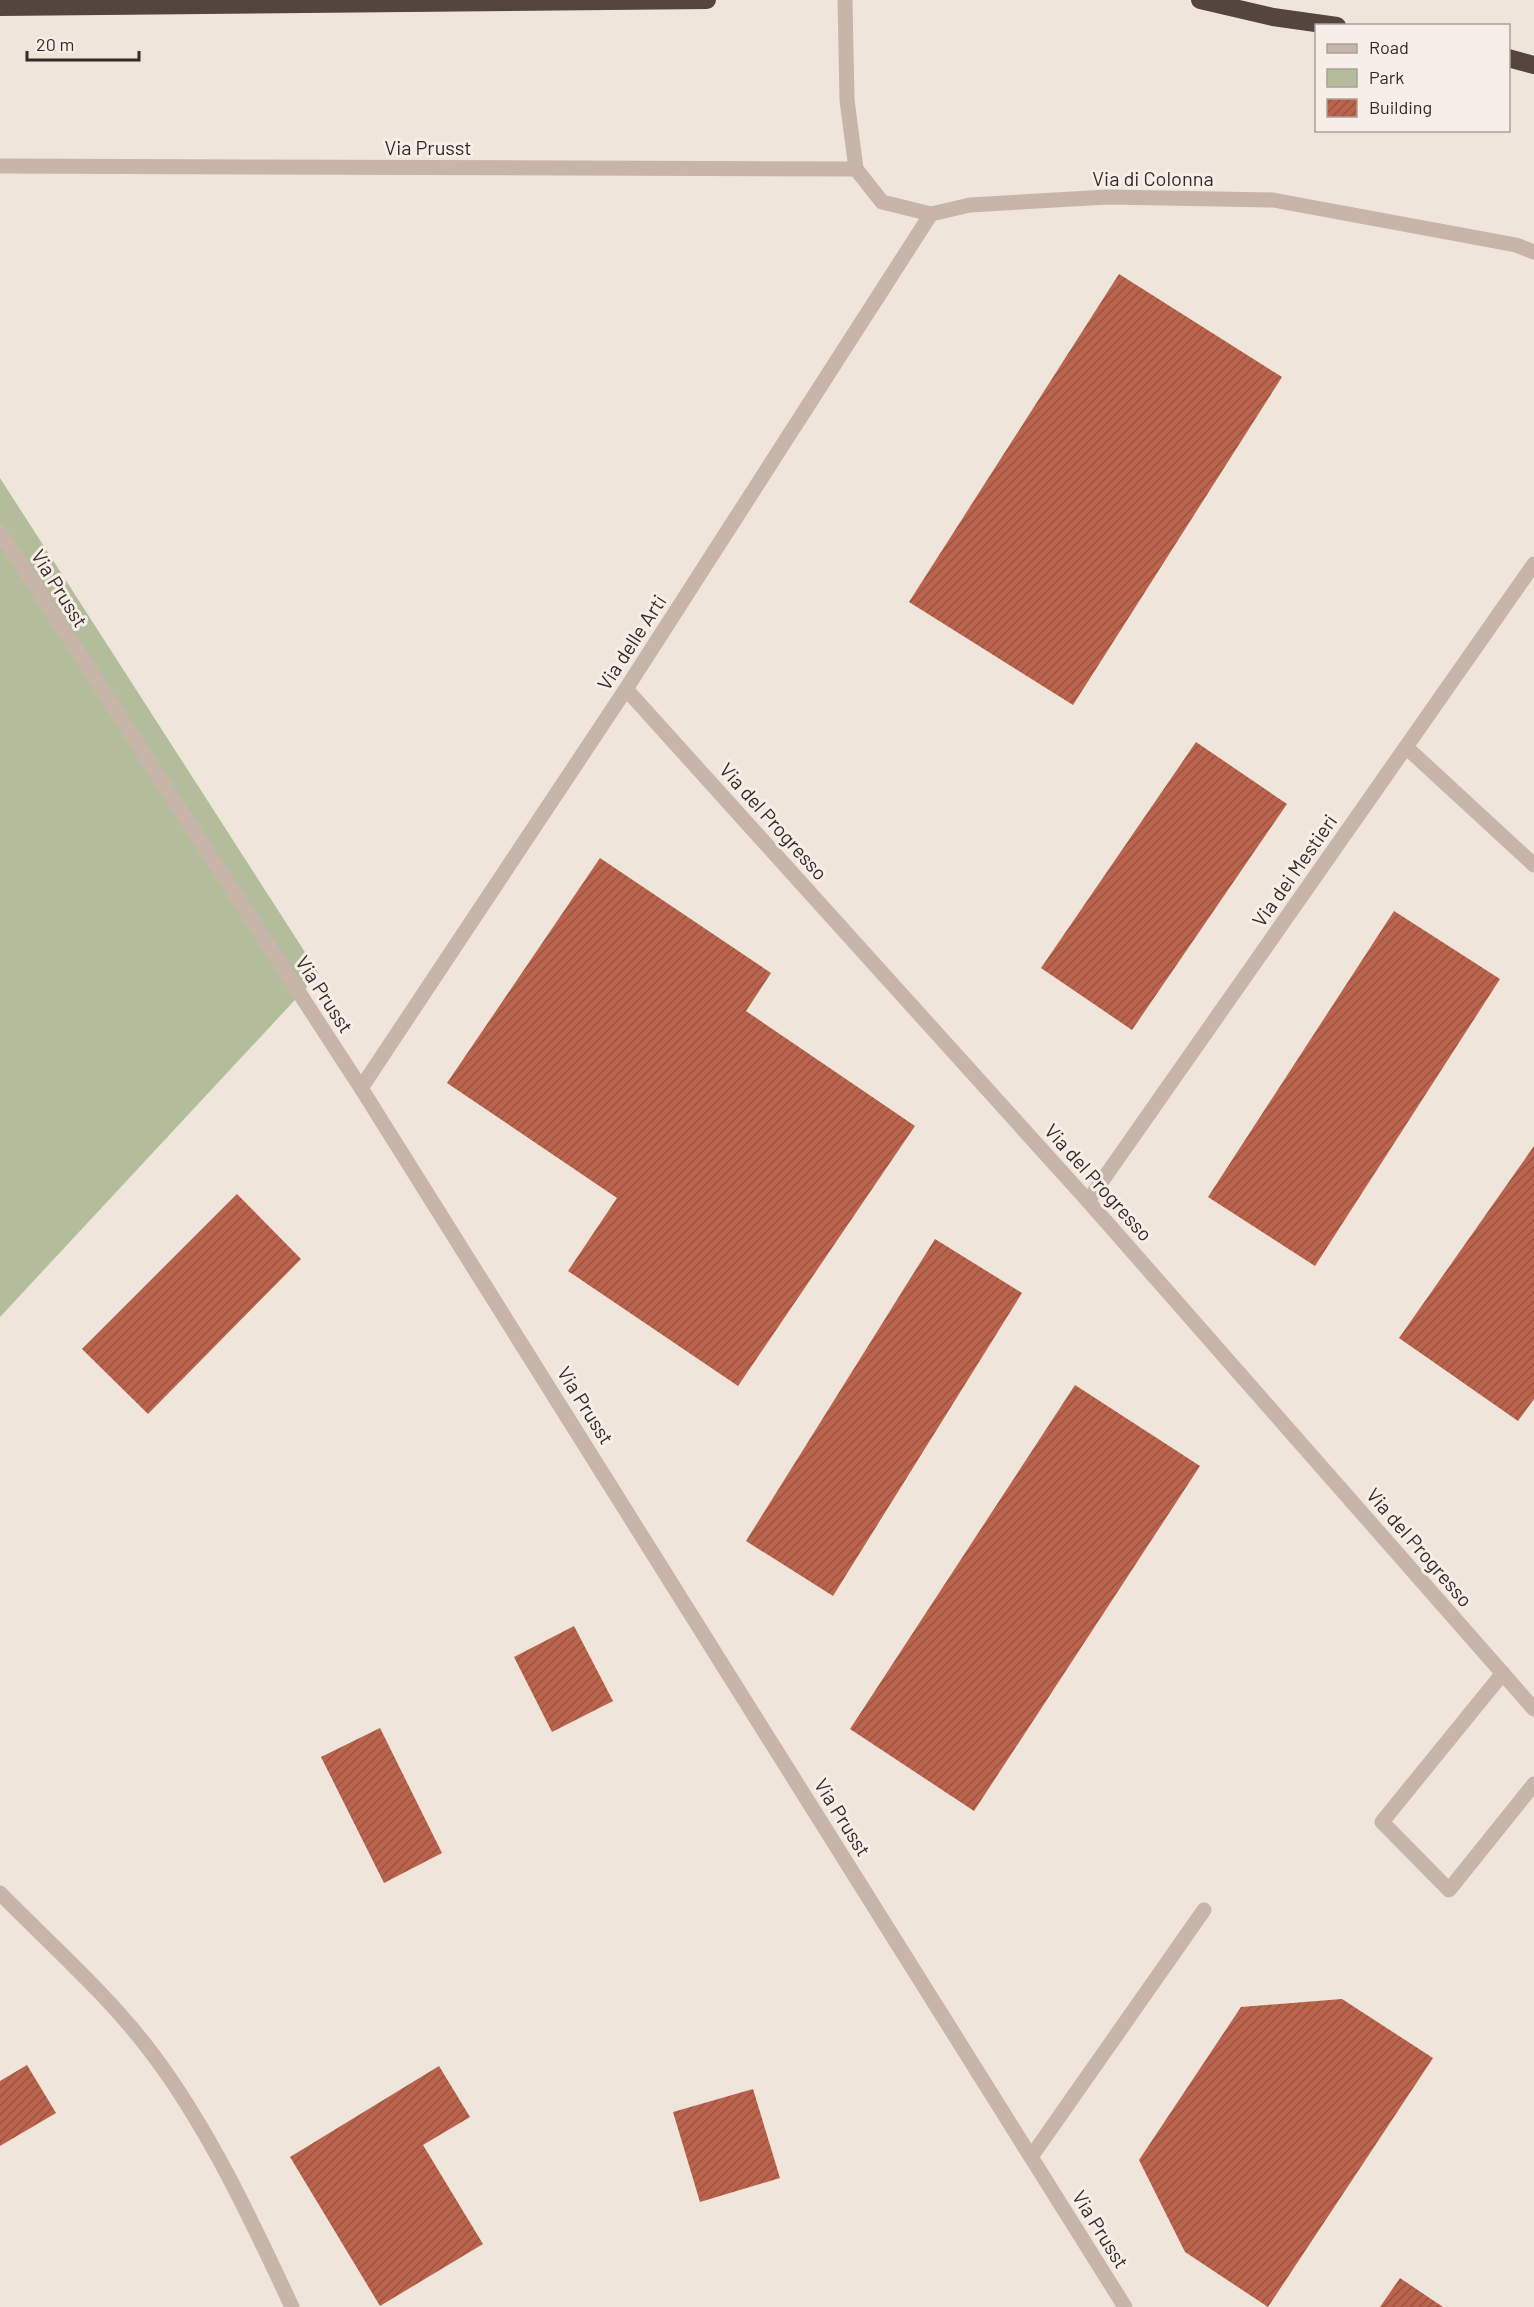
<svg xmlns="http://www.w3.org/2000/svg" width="1534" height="2307" font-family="Barlow,sans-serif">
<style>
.green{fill:#b3bd9c}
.building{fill:url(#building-hatch)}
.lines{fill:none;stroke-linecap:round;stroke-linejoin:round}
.minor{stroke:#c6b5a8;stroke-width:15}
.highway{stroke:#54453f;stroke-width:18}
.labels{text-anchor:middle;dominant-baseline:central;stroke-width:6;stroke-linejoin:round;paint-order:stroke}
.street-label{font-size:20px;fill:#332b27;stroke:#f7efe7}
</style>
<defs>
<pattern id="building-hatch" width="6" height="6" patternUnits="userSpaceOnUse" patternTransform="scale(1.5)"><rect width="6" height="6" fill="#bb644d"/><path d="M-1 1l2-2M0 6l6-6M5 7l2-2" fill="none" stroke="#995340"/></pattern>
</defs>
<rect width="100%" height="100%" fill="#efe5db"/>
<!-- green -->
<path class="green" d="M0,478L319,974L0,1317Z"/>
<!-- building -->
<g class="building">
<path d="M1119,274L1282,377L1073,705L909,602Z"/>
<path d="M1196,742L1287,804L1132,1030L1041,968Z"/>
<path d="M600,858L771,973L746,1011L915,1126L738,1386L568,1271L617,1198L447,1083Z"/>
<path d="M1394,911L1500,979L1315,1266L1208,1197Z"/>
<path d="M1534,1146V1399L1518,1421L1399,1338Z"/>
<path d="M237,1194L301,1259L148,1414L82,1349Z"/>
<path d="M935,1239L1022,1293L833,1596L746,1541Z"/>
<path d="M1075,1385L1200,1466L974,1811L850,1729Z"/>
<path d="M574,1626L613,1701L552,1732L514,1657Z"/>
<path d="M380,1728L442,1853L384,1883L321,1757Z"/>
<path d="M1342,1999L1433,2058L1268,2307L1185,2252L1139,2160L1241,2007Z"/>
<path d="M27,2065L56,2113L0,2146V2081Z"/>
<path d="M439,2066L470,2117L423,2145L483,2244L380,2306L290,2157Z"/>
<path d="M753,2089L780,2178L700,2202L673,2112Z"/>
<path d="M1400,2278L1443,2307H1380Z"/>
</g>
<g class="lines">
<!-- minor -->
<g class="minor">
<path d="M845,0L847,100L856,169L882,202L931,214L970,205L1107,197L1273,200L1516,245L1534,252"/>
<path d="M0,166L856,169"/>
<path d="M0,532L361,1088L1125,2307"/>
<path d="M626,689L1088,1201L1534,1709"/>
<path d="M1406,747L1534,865"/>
<path d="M361,1088L626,689L931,214"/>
<path d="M1088,1201L1534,564"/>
<path d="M1503,1673L1382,1822L1449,1890L1534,1784"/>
<path d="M0,1893C51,1945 107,1994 151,2052C208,2127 252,2221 292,2307"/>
<path d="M1031,2157L1204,1910"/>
</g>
<!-- highway -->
<g class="highway">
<path d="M1200,0L1273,17L1337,26"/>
<path d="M0,7L707,0"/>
<path d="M1508,58L1534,65"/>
</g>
</g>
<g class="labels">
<!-- street labels -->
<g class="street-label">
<text x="428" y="147">Via Prusst</text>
<text x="1153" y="178">Via di Colonna</text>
<text transform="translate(60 588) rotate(58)">Via Prusst</text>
<text transform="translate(631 642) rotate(-57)">Via delle Arti</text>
<text transform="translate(774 821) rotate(48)">Via del Progresso</text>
<text transform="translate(1294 870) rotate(-55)">Via dei Mestieri</text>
<text transform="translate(325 994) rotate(57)">Via Prusst</text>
<text transform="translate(1099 1182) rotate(48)">Via del Progresso</text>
<text transform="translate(586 1405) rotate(58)">Via Prusst</text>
<text transform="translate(1420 1547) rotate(49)">Via del Progresso</text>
<text transform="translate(843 1817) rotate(58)">Via Prusst</text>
<text transform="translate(1101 2229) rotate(58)">Via Prusst</text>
</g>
</g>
<!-- legend -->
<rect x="1315" y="24" width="195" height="108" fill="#f7efe7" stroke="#a9a19a" stroke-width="1.5"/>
<rect x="1327" y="44" width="30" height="9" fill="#c6b5a8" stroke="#a9a19a" stroke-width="1.5"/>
<text x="1369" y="54" font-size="18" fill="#332b27">Road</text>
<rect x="1327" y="69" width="30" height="18" fill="#b3bd9c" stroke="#a9a19a" stroke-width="1.5"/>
<text x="1369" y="84" font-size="18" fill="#332b27">Park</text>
<rect x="1327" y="99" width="30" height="18" fill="url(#building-hatch)" stroke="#a9a19a" stroke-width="1.5"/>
<text x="1369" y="114" font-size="18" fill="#332b27">Building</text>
<!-- scale -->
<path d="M27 51v9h112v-9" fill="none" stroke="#332b27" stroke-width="3"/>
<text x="36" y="51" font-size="18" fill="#332b27" stroke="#f7efe7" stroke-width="4.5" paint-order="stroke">20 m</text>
</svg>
